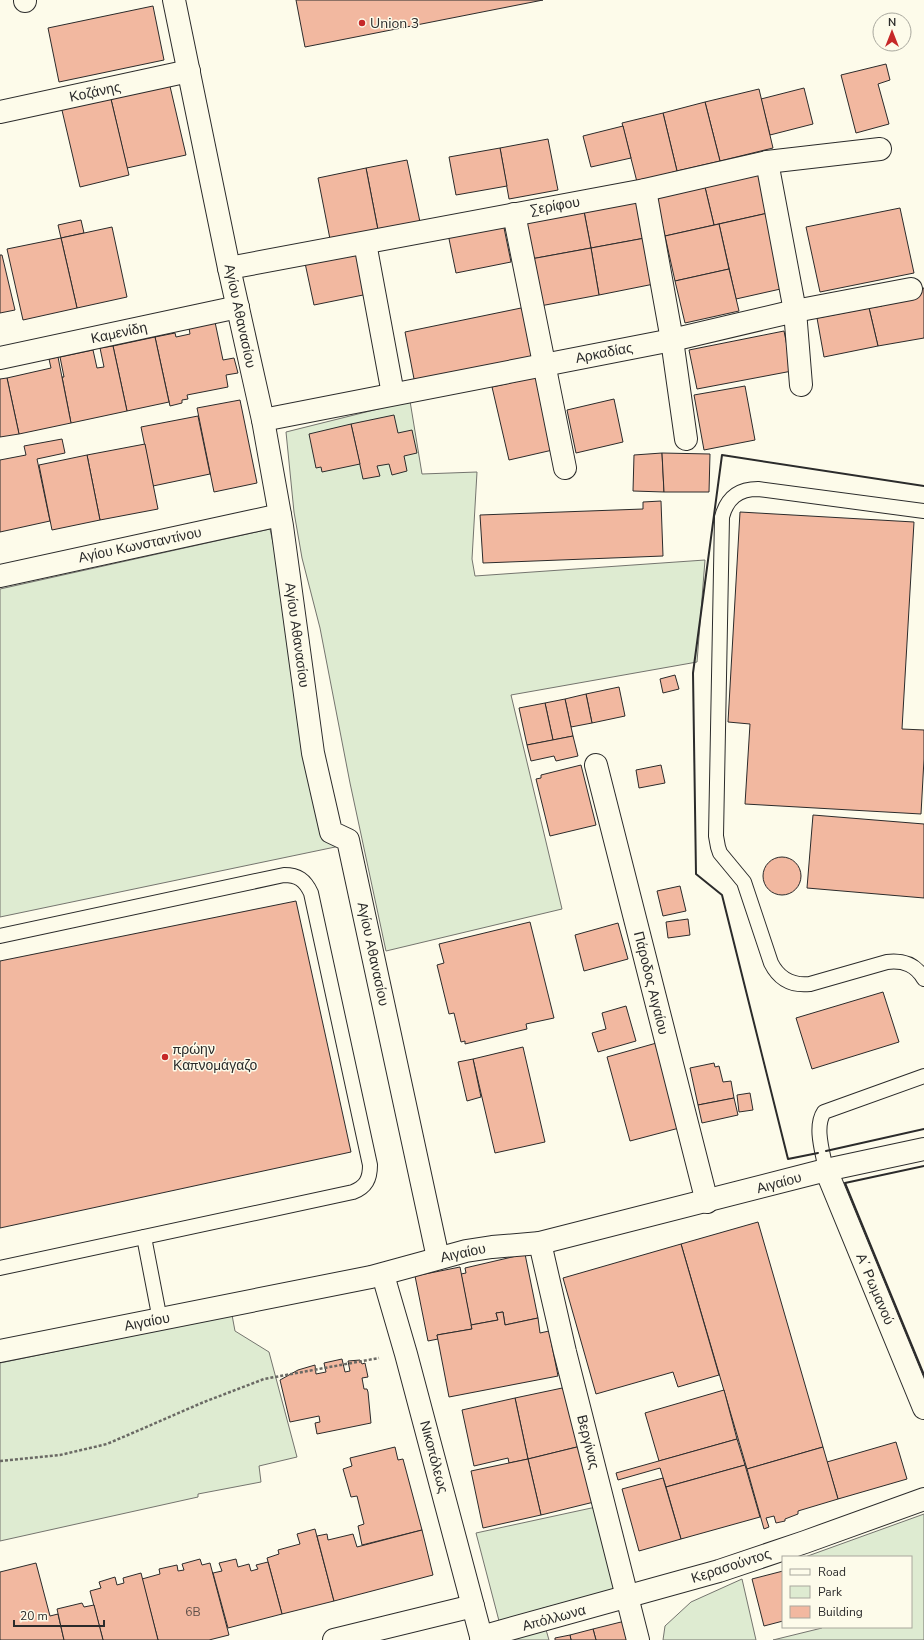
<svg xmlns="http://www.w3.org/2000/svg" width="924" height="1640" font-family="'Nunito Sans',sans-serif">
<style>
.green{fill:#deebd1;stroke:#74746e}
.building{fill:#f2b8a0;stroke:#2b2b2b}
.lines{fill:none;stroke-linecap:round;stroke-linejoin:round}
.lane-casing{stroke:#2b2b2b;stroke-width:16}
.street-casing{stroke:#2b2b2b;stroke-width:24}
.secondary-casing{stroke:#2b2b2b;stroke-width:24}
.path{stroke:#6a6964;stroke-width:2.5;stroke-dasharray:3 2;stroke-linecap:butt}
.lane{stroke:#fdfbea;stroke-width:14}
.street{stroke:#fdfbea;stroke-width:22}
.secondary{stroke:#fdfbea;stroke-width:22}
.wall{stroke:#2b2b2b;stroke-width:2}
.poi-dot{fill:#c62828;stroke:#fdfbea;stroke-width:1.5}
.labels{text-anchor:middle;dominant-baseline:central;stroke-width:3;stroke-linejoin:round;paint-order:stroke}
.number-label{font-size:12px;fill:#5d4e48}
.poi-label{font-size:14px;fill:#2b2b2b;stroke:#fdfbea;text-anchor:start}
.street-label{font-size:14px;fill:#2b2b2b;stroke:#fdfbea}
</style>
<rect width="100%" height="100%" fill="#fdfbea"/>
<!-- green -->
<g class="green">
<path d="M410,401L422,474L477,472L472,559L475,576L705,560L697,662L511,695L562,909L386,951L350,783L320,628L302,558L294,512L286,432Z"/>
<path d="M270,529L340,846L0,917V589Z"/>
<path d="M232,1315L235,1331L269,1352L297,1457L259,1466L261,1482L198,1494V1497L0,1541V1363Z"/>
<path d="M596,1507L617,1589L540,1609L549,1640H504L476,1533Z"/>
<path d="M924,1514V1640H773L822,1628V1627H911V1557H805Z"/>
<path d="M742,1579L756,1640H663L665,1626L691,1602Z"/>
</g>
<!-- building -->
<g class="building">
<path d="M296,0H543L305,47Z"/>
<path d="M153,6L164,60L59,82L48,28Z"/>
<path d="M886,64L890,80L878,84L889,124L856,133L841,75Z"/>
<path d="M169,82L186,155L127,168L110,95Z"/>
<path d="M804,88L813,124L770,135L761,99Z"/>
<path d="M759,89L773,148L720,161L705,102Z"/>
<path d="M110,95L129,175L80,187L61,106Z"/>
<path d="M705,102L720,161L677,171L663,113Z"/>
<path d="M663,113L677,171L637,182L622,123Z"/>
<path d="M623,126L631,158L591,167L583,136Z"/>
<path d="M548,139L558,190L509,199L500,148Z"/>
<path d="M500,148L507,186L456,195L449,157Z"/>
<path d="M407,160L420,222L378,230L366,168Z"/>
<path d="M366,168L378,230L330,239L318,178Z"/>
<path d="M758,170L768,213L714,225L704,183Z"/>
<path d="M704,183L714,225L665,236L655,194Z"/>
<path d="M637,196L645,238L591,248L583,206Z"/>
<path d="M583,206L591,248L531,259L523,217Z"/>
<path d="M900,208L914,273L820,292L806,227Z"/>
<path d="M768,213L785,288L736,299L719,224Z"/>
<path d="M502,218L511,262L456,273L447,229Z"/>
<path d="M81,220L84,233L61,238L58,225Z"/>
<path d="M719,224L729,269L675,281L665,236Z"/>
<path d="M112,227L127,297L77,308L61,238Z"/>
<path d="M61,238L77,308L23,320L7,249Z"/>
<path d="M645,238L654,284L599,295L591,248Z"/>
<path d="M591,248L599,295L540,306L531,259Z"/>
<path d="M359,252L368,294L314,305L305,263Z"/>
<path d="M0,255H2L15,310L0,313Z"/>
<path d="M729,269L739,311L685,323L675,281Z"/>
<path d="M924,288V338L878,346L869,308L882,306L880,296Z"/>
<path d="M526,307L537,359L415,384L405,332Z"/>
<path d="M869,308L878,346L824,357L817,318Z"/>
<path d="M215,322L223,360L234,358L238,373L226,375L228,387L187,395L188,399L182,400V403L170,406L155,337L175,333L176,337L190,334L189,328Z"/>
<path d="M784,331L792,371L697,389L689,350Z"/>
<path d="M155,337L169,402L127,411L113,346Z"/>
<path d="M113,346L127,411L71,423L62,377H64L60,357L93,350L97,368L104,367L100,348Z"/>
<path d="M58,357L71,423L19,434L7,378L51,368L49,359Z"/>
<path d="M541,376L557,449L509,460L492,387Z"/>
<path d="M7,378L19,434L0,437V379Z"/>
<path d="M745,386L755,440L704,450L694,395Z"/>
<path d="M614,399L623,442L576,453L567,410Z"/>
<path d="M240,400L257,483L214,492L197,408Z"/>
<path d="M394,415L398,433L412,430L417,453L404,456L407,471L392,475L389,464L377,466L380,476L363,479L351,424Z"/>
<path d="M198,416L210,474L153,486L141,427Z"/>
<path d="M351,424L360,464L322,472L321,467L316,468L309,434Z"/>
<path d="M62,439L65,453L37,459L50,521L0,532V460L26,455L24,446Z"/>
<path d="M145,444L158,509L100,520L87,455Z"/>
<path d="M662,453L664,492L633,491L634,455Z"/>
<path d="M662,453L710,454L709,492H664Z"/>
<path d="M87,455L100,520L52,530L39,465Z"/>
<path d="M661,501L663,556L483,563L480,515L643,509V502Z"/>
<path d="M740,512L914,522L902,729L924,730V759L921,814L745,804L750,724L728,722Z"/>
<path d="M675,675L679,689L663,693L660,679Z"/>
<path d="M619,687L625,716L592,723L586,694Z"/>
<path d="M586,694L592,723L571,727L565,699Z"/>
<path d="M565,699L573,736L553,740L545,703Z"/>
<path d="M545,703L553,740L527,745L519,708Z"/>
<path d="M573,736L578,756L556,761L554,756L531,761L527,745Z"/>
<path d="M581,765L596,825L550,836L536,779L541,778V775Z"/>
<path d="M661,765L665,783L639,788L636,770Z"/>
<path d="M813,815L924,824V898L807,888Z"/>
<circle cx="782" cy="876" r="19"/>
<path d="M680,886L686,911L663,916L657,891Z"/>
<path d="M296,901L351,1152L0,1228V961Z"/>
<path d="M688,919L690,935L668,938L666,922Z"/>
<path d="M530,922L554,1018L526,1024L527,1029L465,1044V1041L461,1042L454,1013L449,1014L437,965L444,963L439,944Z"/>
<path d="M618,923L628,959L584,971L575,935Z"/>
<path d="M883,992L899,1042L812,1069L796,1018Z"/>
<path d="M626,1006L636,1041L598,1052L592,1033L606,1029L602,1013Z"/>
<path d="M660,1042L683,1127L630,1141L607,1057Z"/>
<path d="M523,1047L545,1142L495,1153L473,1059Z"/>
<path d="M473,1059L481,1097L467,1101L458,1062Z"/>
<path d="M714,1063L715,1067L719,1066L723,1082L731,1081L734,1098L698,1105L690,1068Z"/>
<path d="M750,1093L753,1110L739,1112L737,1095Z"/>
<path d="M734,1098L738,1115L702,1123L698,1105Z"/>
<path d="M758,1222L823,1447L747,1469L681,1244Z"/>
<path d="M681,1244L719,1375L678,1387L673,1372L596,1394L563,1278Z"/>
<path d="M525,1254L538,1318L505,1325L503,1312L496,1313L498,1320L471,1325L461,1274L466,1273L465,1268Z"/>
<path d="M460,1267L472,1329L437,1335L438,1339L428,1341L415,1276Z"/>
<path d="M503,1312L505,1325L538,1318L540,1333L549,1331L558,1376L449,1397L437,1335L472,1329L471,1325L498,1320L496,1313Z"/>
<path d="M342,1359L345,1372L350,1371L348,1361L360,1360L362,1364L365,1363L368,1377L362,1378L364,1389H367L368,1392L371,1423L317,1434L315,1423L320,1422L319,1416L290,1422L280,1380L298,1370L315,1365L316,1374L326,1372L324,1363Z"/>
<path d="M567,1387L581,1446L528,1459L515,1398Z"/>
<path d="M724,1390L737,1439L659,1461L645,1413Z"/>
<path d="M515,1398L528,1459L509,1463L508,1458L474,1466L462,1410Z"/>
<path d="M737,1439L745,1465L666,1487L660,1468L618,1480L616,1473Z"/>
<path d="M896,1442L907,1479L838,1499L827,1462Z"/>
<path d="M581,1446L594,1502L541,1515L528,1459Z"/>
<path d="M395,1447L398,1460L403,1459L422,1530L362,1545L358,1526L364,1524L357,1496L351,1497L343,1469L352,1466L350,1458Z"/>
<path d="M823,1447L838,1499L798,1511V1514L785,1519V1521L776,1523L774,1516L766,1518L769,1527L764,1529L747,1469Z"/>
<path d="M528,1459L541,1515L483,1528L471,1471Z"/>
<path d="M745,1465L760,1517L681,1539L666,1487Z"/>
<path d="M663,1478L681,1539L639,1551L622,1489Z"/>
<path d="M315,1529L334,1601L282,1614L267,1558L279,1554L278,1550L300,1544L297,1534Z"/>
<path d="M422,1530L433,1575L334,1601L317,1536L327,1534L328,1540L353,1534L357,1547Z"/>
<path d="M200,1559L202,1565L210,1563L229,1635L209,1640H158L142,1579L160,1574L159,1569L177,1565L178,1571L184,1570L182,1564Z"/>
<path d="M236,1559L238,1567L249,1564L251,1571L258,1569L256,1565L268,1562L282,1614L228,1628L213,1573L222,1571L219,1563Z"/>
<path d="M36,1563L50,1616L58,1614L64,1640H0V1572Z"/>
<path d="M783,1571V1621L764,1626L752,1579Z"/>
<path d="M141,1573L158,1640H103L90,1591L101,1588L99,1582L115,1577L117,1585L124,1583L123,1578Z"/>
<path d="M82,1603L84,1607L94,1605L103,1640H64L57,1609Z"/>
<path d="M625,1621L630,1640H596L593,1629Z"/>
<path d="M593,1629L596,1640H571L570,1635Z"/>
<path d="M570,1635L571,1640H555V1638Z"/>
</g>
<g class="lines">
<!-- lane casing -->
<g class="lane-casing">
<g id="lane">
<path d="M924,511L758,489C738,489 727,498 722,517L716,836L718,847L720,853L744,882L771,963C779,979 792,986 810,984L887,962C904,960 916,965 924,979"/>
<path d="M0,936L284,875C298,875 305,880 311,893L370,1165C370,1179 366,1187 353,1192L0,1268"/>
<path d="M826,1170C823,1153 814,1127 824,1112L924,1076"/>
<path d="M144,1237L160,1320"/>
</g>
</g>
<!-- street casing -->
<g class="street-casing">
<g id="street">
<path d="M25,0V1"/>
<path d="M174,0L229,268L263,420L282,526L313,753L331,832L348,840L438,1258"/>
<path d="M0,112L189,71"/>
<path d="M767,162L795,311L801,385"/>
<path d="M645,190L672,340L686,439"/>
<path d="M514,214L565,468"/>
<path d="M365,243L393,394"/>
<path d="M229,268L645,190L767,162L880,149"/>
<path d="M0,358L238,307"/>
<path d="M263,420L672,340L795,311L911,289"/>
<path d="M0,576L280,515"/>
<path d="M596,765L707,1202"/>
<path d="M826,1170L924,1408"/>
<path d="M540,1243L565,1352L638,1640"/>
<path d="M481,1637L719,1571L805,1542L924,1499"/>
<path d="M334,1640L473,1606"/>
</g>
</g>
<!-- secondary casing -->
<g class="secondary-casing">
<g id="secondary">
<path d="M383,1275L406,1354L482,1640"/>
<path d="M0,1351L371,1277L466,1251L492,1247L540,1243L826,1170L924,1149"/>
</g>
</g>
<!-- path -->
<path class="path" d="M0,1461L60,1455L107,1444L204,1402L264,1379L379,1358"/>
<!-- lane -->
<use href="#lane" class="lane"/>
<!-- street -->
<use href="#street" class="street"/>
<!-- secondary -->
<use href="#secondary" class="secondary"/>
<!-- wall -->
<g class="wall">
<path d="M826,1151L924,1129"/>
<path d="M818,1153L788,1159L722,895L696,874L693,673L722,455L924,486"/>
<path d="M924,1375L845,1183L924,1166"/>
</g>
</g>
<!-- markers -->
<g class="poi-dot">
<circle cx="362" cy="23" r="4"/>
<circle cx="165" cy="1057" r="4"/>
</g>
<g class="labels">
<!-- number labels -->
<g class="number-label">
<text x="193" y="1612">6B</text>
</g>
<!-- poi labels -->
<g class="poi-label">
<text x="370" y="23">Union 3</text>
<text x="173" y="1049">πρώην<tspan x="173" dy="16">Καπνομάγαζο</tspan></text>
</g>
<!-- street labels -->
<g class="street-label">
<text transform="translate(95 92) rotate(-12)">Κοζάνης</text>
<text transform="translate(555 206) rotate(-10)">Σερίφου</text>
<text transform="translate(240 316) rotate(78)">Αγίου Αθανασίου</text>
<text transform="translate(119 333) rotate(-12)">Καμενίδη</text>
<text transform="translate(604 353) rotate(-11)">Αρκαδίας</text>
<text transform="translate(140 545) rotate(-12)">Αγίου Κωνσταντίνου</text>
<text transform="translate(297 635) rotate(82)">Αγίου Αθανασίου</text>
<text transform="translate(373 954) rotate(78)">Αγίου Αθανασίου</text>
<text transform="translate(651 983) rotate(76)">Πάροδος Αιγαίου</text>
<text transform="translate(779 1183) rotate(-15)">Αιγαίου</text>
<text transform="translate(463 1253) rotate(-12)">Αιγαίου</text>
<text transform="translate(875 1289) rotate(67)">Α΄ Ρωμανού</text>
<text transform="translate(147 1322) rotate(-11)">Αιγαίου</text>
<text transform="translate(588 1442) rotate(76)">Βεργίνας</text>
<text transform="translate(434 1457) rotate(75)">Νικοπόλεως</text>
<text transform="translate(731 1566) rotate(-18)">Κερασούντος</text>
<text transform="translate(554 1618) rotate(-15)">Απόλλωνα</text>
</g>
</g>
<!-- legend -->
<rect x="782" y="1556" width="130" height="72" fill="#fdfbea" stroke="#a9a89e"/>
<rect x="790" y="1569" width="20" height="6" fill="#fdfbea" stroke="#a9a89e"/>
<text x="818" y="1576" font-size="12" fill="#2b2b2b">Road</text>
<rect x="790" y="1586" width="20" height="12" fill="#deebd1" stroke="#a9a89e"/>
<text x="818" y="1596" font-size="12" fill="#2b2b2b">Park</text>
<rect x="790" y="1606" width="20" height="12" fill="#f2b8a0" stroke="#a9a89e"/>
<text x="818" y="1616" font-size="12" fill="#2b2b2b">Building</text>
<!-- north arrow -->
<g transform="translate(892 32)"><circle r="19" fill="#fdfbea" stroke="#a9a89e"/>
<path d="M0-3L7 15L0 10L-7 15Z" fill="#c62828"/>
<text y="-6" font-size="11" font-weight="bold" text-anchor="middle" fill="#2b2b2b">N</text>
</g>
<!-- scale -->
<path d="M14 1620v6h90v-6" fill="none" stroke="#2b2b2b" stroke-width="2"/>
<text x="20" y="1620" font-size="12" fill="#2b2b2b" stroke="#fdfbea" stroke-width="3" paint-order="stroke">20 m</text>
</svg>
